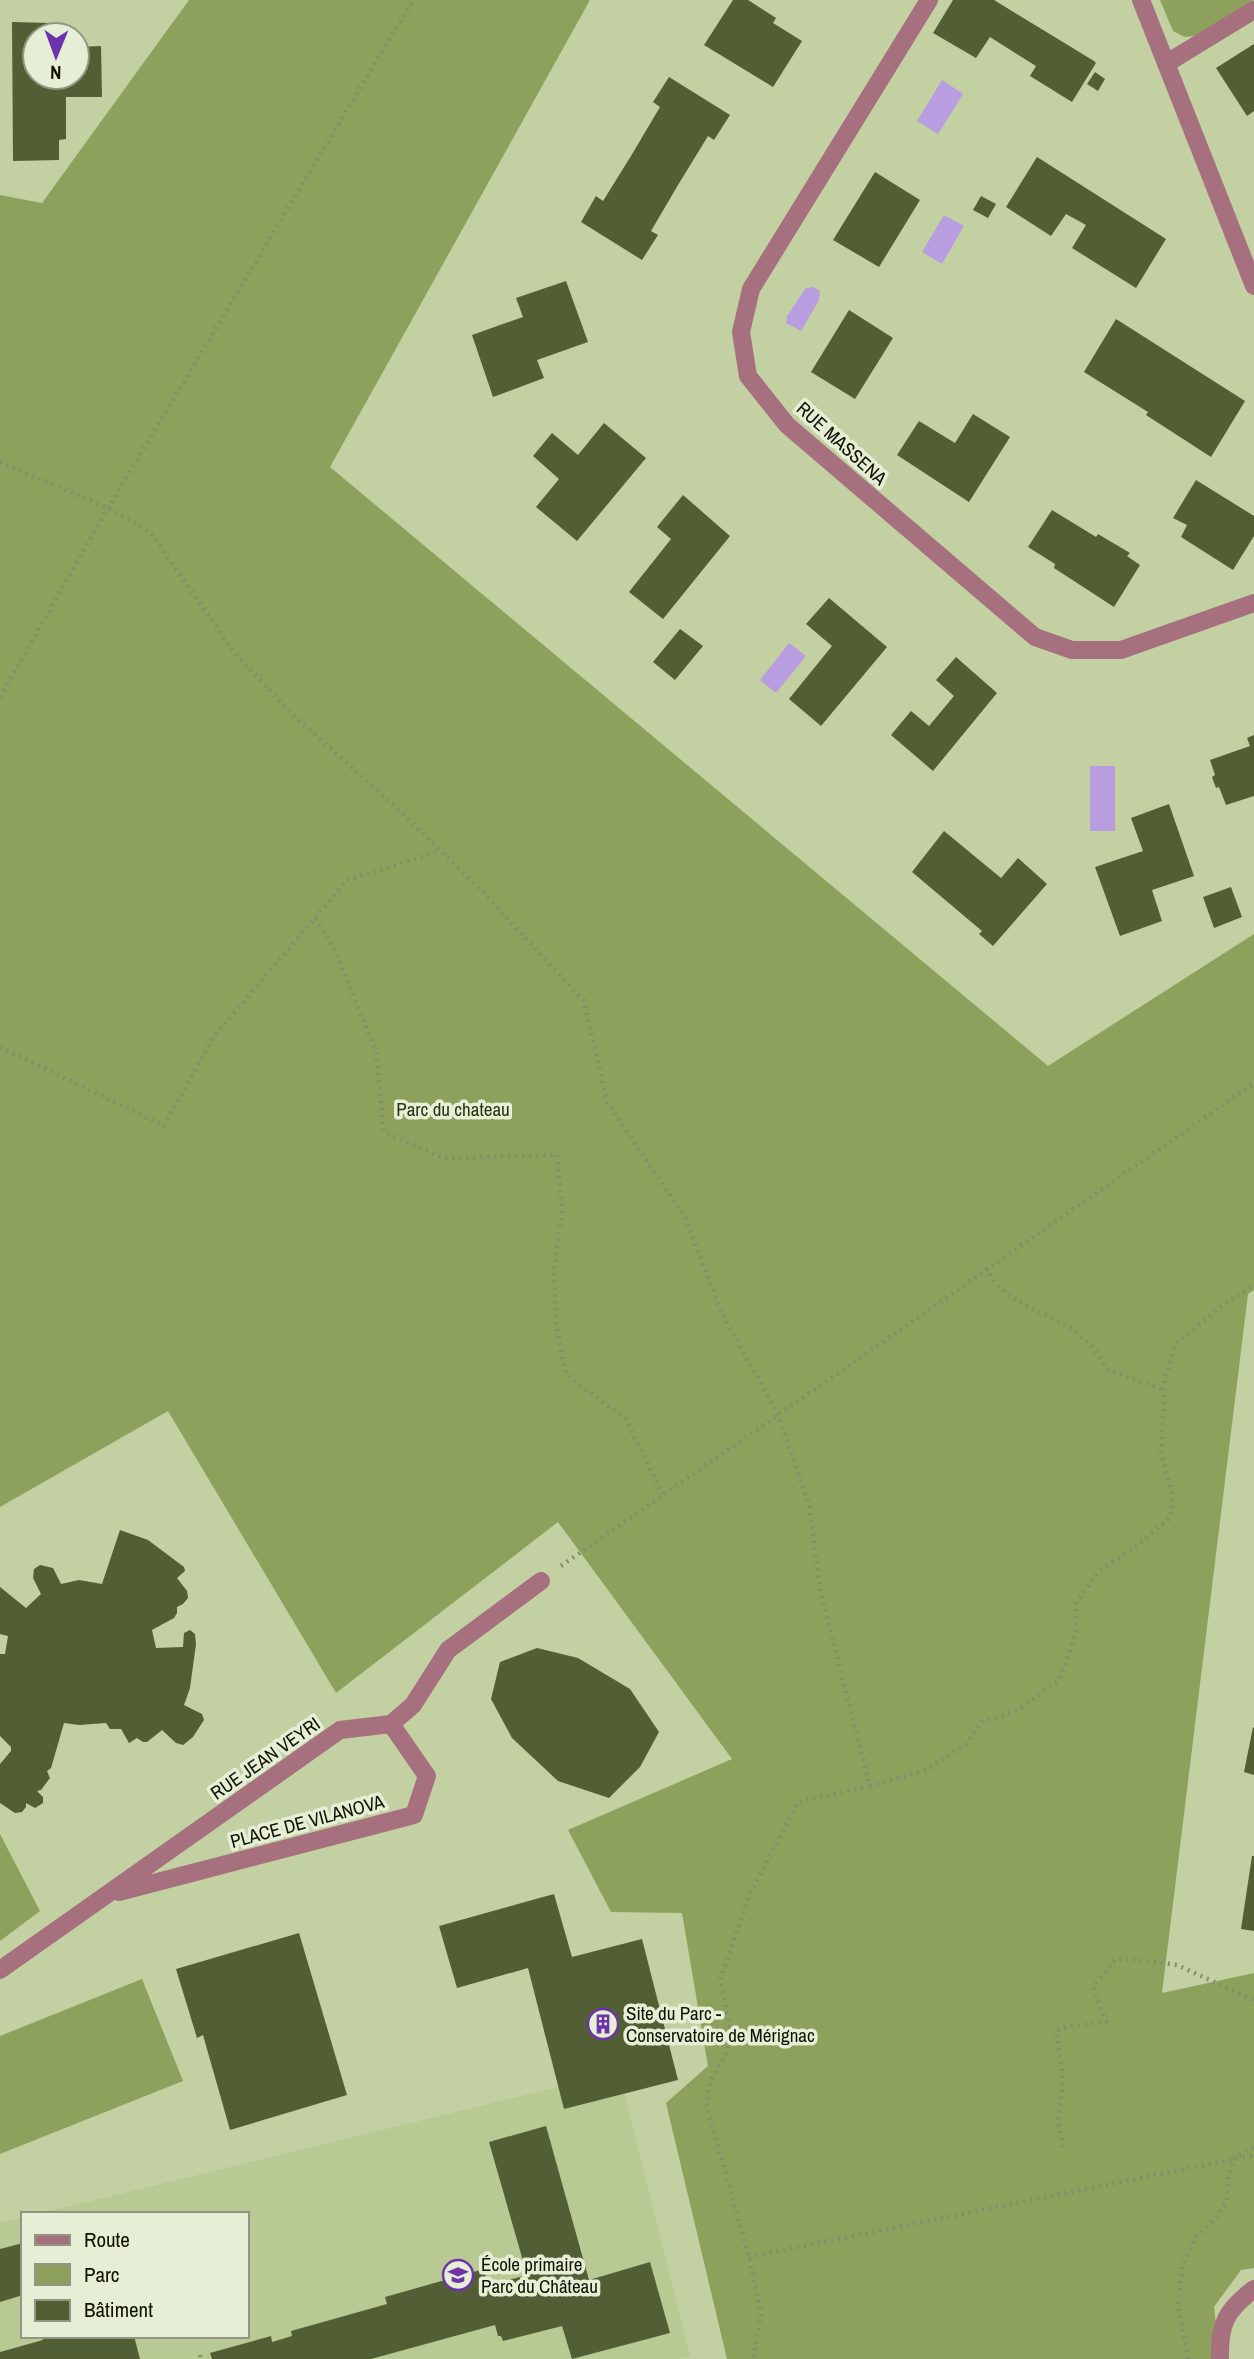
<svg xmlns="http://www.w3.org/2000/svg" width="1254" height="2359" font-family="'Archivo Narrow',sans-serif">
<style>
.built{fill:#b8c993}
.green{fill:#8da15c}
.water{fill:#b89de1}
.building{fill:#525e34}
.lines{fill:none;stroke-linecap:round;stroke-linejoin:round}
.path{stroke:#838e6b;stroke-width:4.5;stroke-dasharray:2 5;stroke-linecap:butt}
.minor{stroke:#a7707f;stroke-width:18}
.labels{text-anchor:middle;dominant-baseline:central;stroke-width:7;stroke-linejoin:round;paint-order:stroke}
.street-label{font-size:19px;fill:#0e1304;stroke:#e6eed6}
.park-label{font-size:19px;fill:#293213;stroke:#e6eed6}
.poi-label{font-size:19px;fill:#0e1304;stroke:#e6eed6;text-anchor:start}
</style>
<rect width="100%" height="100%" fill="#c2d0a2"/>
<!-- built -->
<path class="built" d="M619,2072L690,2356L677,2359H0V2223L23,2217V2336H247V2214H38Z"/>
<!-- green -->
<g class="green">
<path d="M189,0H590L330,467L1048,1066L1254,934V1290L1248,1294L1162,1993L1254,1973V2268L1241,2270L1214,2307L1220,2359H727L666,2103L708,2066L682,1913L611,1912L568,1830L732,1759L558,1522L336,1693L168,1411L0,1507V195L42,203Z"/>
<path d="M1160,0H1254L1201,35L1185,37L1173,31Z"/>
<path d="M0,1834L40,1911L0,1941Z"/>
<path d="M142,1979L183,2081L0,2154V2036Z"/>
</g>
<!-- water -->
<g class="water">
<path d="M942,80L963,94L938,134L917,121Z"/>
<path d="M944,215L964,226L942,264L922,252Z"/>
<path d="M813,287L820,291L819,300L801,331L786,323L787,316L806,288Z"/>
<path d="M789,643L806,656L776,693L760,680Z"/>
<rect x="1090" y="766" width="25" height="65"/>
</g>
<!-- building -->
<g class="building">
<path d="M733,0H748L776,18L773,23L802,41L773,87L704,45Z"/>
<path d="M953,0H994L1094,61L1096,63L1072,102L1030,76L1036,66L990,37L976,58L933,33Z"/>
<path d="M12,22L51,23V35H35V77H77V47L101,46L102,97H66V139L59,140V160L13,161Z"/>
<path d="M1254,44V111L1247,116L1216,68Z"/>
<path d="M1095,72L1105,79L1098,91L1087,84Z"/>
<path d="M669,77L730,115L714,140L708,136L678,185L651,231L658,235L642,260L581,222L596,196L603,201L631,156L660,107L653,102Z"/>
<path d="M1037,157L1166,239L1136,288L1072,248L1086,225L1066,214L1051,236L1006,207Z"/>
<path d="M875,172L920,200L879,267L833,240Z"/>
<path d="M981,196L996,204L988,218L973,210Z"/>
<path d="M566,281L588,342L537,360L544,378L493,397L472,335L523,317L516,298Z"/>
<path d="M849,310L893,338L855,399L811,372Z"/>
<path d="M1116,319L1245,401L1211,457L1146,415L1148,412L1084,372Z"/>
<path d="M973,414L1010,437L969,502L897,455L919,421L955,443Z"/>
<path d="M604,423L646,458L577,541L536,507L559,479L533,456L552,433L578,455Z"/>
<path d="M1196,480L1254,516V536L1233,570L1181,537L1187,525L1173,518Z"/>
<path d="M683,495L730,536L663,619L629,592L671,539L657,527Z"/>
<path d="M1052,510L1096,537L1098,534L1130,553L1127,556L1140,565L1114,607L1054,568L1055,564L1028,547Z"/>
<path d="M829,598L887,647L821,726L789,699L832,646L806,624Z"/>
<path d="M680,629L703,646L675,680L653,662Z"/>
<path d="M956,657L997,693L933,771L891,735L911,711L929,726L954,696L936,680Z"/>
<path d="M1254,735V796L1226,805L1219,787L1216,788L1212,777L1215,775L1210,760L1250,746L1247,738Z"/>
<path d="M1169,804L1194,876L1152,890L1162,921L1120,936L1095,867L1143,851L1131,818Z"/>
<path d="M944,831L1001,878L1018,858L1047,884L993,946L979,934L982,931L912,872Z"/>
<path d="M1231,887L1242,917L1214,928L1203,897Z"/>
<path d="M120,1530L148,1540L184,1567L185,1571L177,1578L187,1591L188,1598L183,1604L177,1607V1613L174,1618L152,1630L156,1648L183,1647L184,1633L190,1630L195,1634L196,1644L190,1688L184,1705L202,1714L204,1720L193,1737L183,1745L176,1743L162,1730L147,1742H143L137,1738L129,1743L121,1729H110L106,1723L79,1725L64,1723L51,1768L47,1771L50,1778L41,1790L37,1791L43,1797V1803L35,1808L26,1803V1807L22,1812L15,1813L0,1803V1764L11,1751V1747L0,1736V1654H5L8,1636L0,1634V1587L26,1608L41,1594L33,1578L34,1569L40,1565L53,1568L61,1584L79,1580L102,1584Z"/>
<path d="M537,1648L578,1658L630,1689L659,1732L640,1767L609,1798L558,1781L512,1738L491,1699L500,1662Z"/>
<path d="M1253,1727L1254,1728V1775L1244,1772Z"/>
<path d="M1252,1856H1254V1931L1241,1929Z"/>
<path d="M554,1894L572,1957L642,1939L678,2080L564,2109L528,1968L457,1988L439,1926Z"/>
<path d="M299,1933L347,2095L230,2130L203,2035L197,2038L176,1969Z"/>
<path d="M546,2126L589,2280L650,2262L670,2333L572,2359L562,2326L503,2341L501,2336H498L495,2325L371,2359H212L210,2353L271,2336L272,2342L292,2336L291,2331L387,2304L385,2297L484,2269L488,2286L527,2275L489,2142Z"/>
<path d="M23,2243V2295L0,2302V2249Z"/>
<path d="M42,2336H134L140,2359H0V2352L43,2340Z"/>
</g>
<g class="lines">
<!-- path -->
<g class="path">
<path d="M0,462L108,508L150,532L234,652L294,716L387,799L475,884L584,1001L607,1102L685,1217L722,1314L778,1414L809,1505L821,1594L870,1786L798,1802L749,1896L720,1980L730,2027L727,2053L711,2079L706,2104L749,2257L761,2314L753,2359"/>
<path d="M0,697L108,508L413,0"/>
<path d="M315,919L333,946L376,1052L384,1132L443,1158L557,1155L562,1211L554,1269L556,1325L566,1374L625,1419L663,1494"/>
<path d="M0,1047L164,1126L213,1038L347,880L440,851"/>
<path d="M986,1268C1010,1311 1042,1306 1077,1333C1091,1343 1099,1355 1108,1370L1165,1390"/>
<path d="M561,1566L1254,1083"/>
<path d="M870,1786L927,1770L967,1743L982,1722L1018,1710L1057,1682L1066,1663L1077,1630L1076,1603L1100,1570L1131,1550L1171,1517L1172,1495L1161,1452L1165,1378L1176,1344L1219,1308L1254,1285"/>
<path d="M1063,2147L1058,2121L1063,2078L1056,2031L1071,2026L1106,2022L1093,1987L1116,1959L1141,1960L1177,1965L1254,2000"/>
<path d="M749,2257L1254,2155"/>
<path d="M200,2355L201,2359"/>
<path d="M1188,2359L1178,2304L1183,2265L1195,2238L1215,2219L1227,2201L1228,2181L1233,2159L1254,2147"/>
</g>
<!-- minor -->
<g class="minor">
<path d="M929,0L751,289L741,332L748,376L787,425L1035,637L1072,650H1121L1254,603"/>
<path d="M1141,0L1254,286"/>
<path d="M1167,63L1254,10"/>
<path d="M119,1892L414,1815L427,1776L391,1724"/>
<path d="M0,1970L340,1730L391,1724L413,1705L448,1650L541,1581"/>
<path d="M1220,2359C1219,2324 1226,2310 1254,2289"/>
</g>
</g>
<!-- icons -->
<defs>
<g id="building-ring" transform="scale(1.575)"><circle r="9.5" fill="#e6eed6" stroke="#6d33aa" stroke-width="1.5"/><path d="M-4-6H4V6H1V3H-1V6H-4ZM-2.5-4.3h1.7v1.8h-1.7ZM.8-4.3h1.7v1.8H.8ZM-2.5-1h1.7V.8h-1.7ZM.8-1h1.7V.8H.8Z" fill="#6d33aa"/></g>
<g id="school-ring" transform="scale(1.575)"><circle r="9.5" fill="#e6eed6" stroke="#6d33aa" stroke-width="1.5"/><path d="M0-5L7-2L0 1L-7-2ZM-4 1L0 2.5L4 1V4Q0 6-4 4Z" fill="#6d33aa"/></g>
</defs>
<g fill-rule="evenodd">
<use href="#building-ring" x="603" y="2024"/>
<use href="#school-ring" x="458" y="2275"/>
</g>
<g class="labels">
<!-- street labels -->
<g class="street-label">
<text transform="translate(842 443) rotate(42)">RUE MASSENA</text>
<text transform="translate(265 1758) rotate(-35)">RUE JEAN VEYRI</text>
<text transform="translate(307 1821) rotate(-15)">PLACE DE VILANOVA</text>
</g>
<!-- park labels -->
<g class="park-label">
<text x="453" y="1109">Parc du chateau</text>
</g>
<!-- poi labels -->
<g class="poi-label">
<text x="626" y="2013">Site du Parc -<tspan x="626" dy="22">Conservatoire de Mérignac</tspan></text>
<text x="481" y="2264">École primaire<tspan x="481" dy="22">Parc du Château</tspan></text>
</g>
</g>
<!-- legend -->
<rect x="21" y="2212" width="228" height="126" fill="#e6eed6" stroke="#909682" stroke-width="2"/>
<rect x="35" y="2235" width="35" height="10" fill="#a7707f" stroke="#909682" stroke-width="2"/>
<text x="84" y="2247" font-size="21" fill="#0e1304">Route</text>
<rect x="35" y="2264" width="35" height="21" fill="#8da15c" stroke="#909682" stroke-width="2"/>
<text x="84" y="2282" font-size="21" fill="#0e1304">Parc</text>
<rect x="35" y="2300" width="35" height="21" fill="#525e34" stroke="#909682" stroke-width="2"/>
<text x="84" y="2317" font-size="21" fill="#0e1304">Bâtiment</text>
<!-- north arrow -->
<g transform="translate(56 56) rotate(181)"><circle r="33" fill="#e6eed6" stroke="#909682" stroke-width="2"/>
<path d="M0-5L12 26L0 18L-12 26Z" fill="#6d33aa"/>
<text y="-10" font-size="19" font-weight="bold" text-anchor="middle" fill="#0e1304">N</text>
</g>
</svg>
